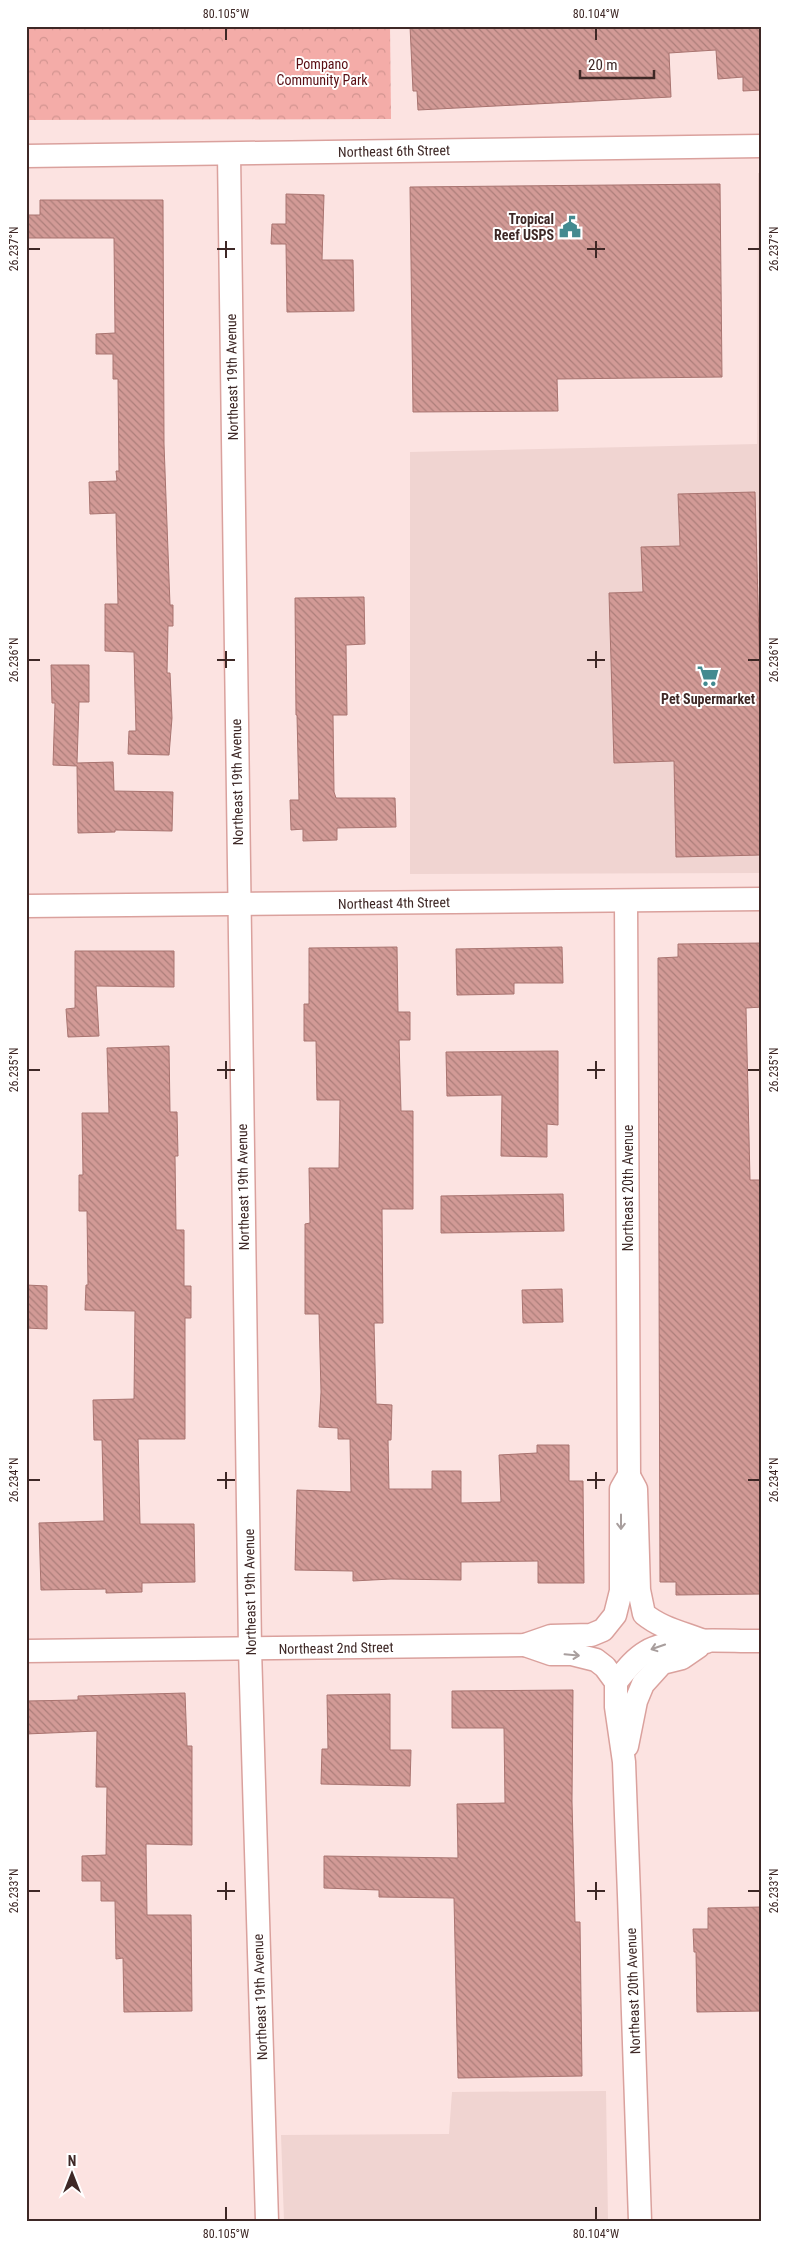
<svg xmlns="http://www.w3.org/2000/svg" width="788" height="2247" font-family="'Roboto Condensed',sans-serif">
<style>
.built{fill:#f0d4d1}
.park{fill:url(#park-crowns)}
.building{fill:url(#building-back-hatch);stroke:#a97470}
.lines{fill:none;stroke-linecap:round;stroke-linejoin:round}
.street-casing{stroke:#daa19d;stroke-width:25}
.street{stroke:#fff;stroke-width:22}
.oneway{stroke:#a89e9d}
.ticks{fill:none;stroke:#3e2826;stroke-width:2}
.labels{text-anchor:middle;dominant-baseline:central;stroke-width:4;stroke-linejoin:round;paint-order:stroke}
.park-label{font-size:14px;fill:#590e13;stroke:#fff}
.street-label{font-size:14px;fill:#3e2826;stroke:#fff}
.poi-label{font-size:14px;font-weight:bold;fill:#3e2826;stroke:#fff;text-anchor:end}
.neatline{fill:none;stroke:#3e2826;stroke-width:2}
.ticks-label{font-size:12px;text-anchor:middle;fill:#3e2826}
</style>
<defs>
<pattern id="park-crowns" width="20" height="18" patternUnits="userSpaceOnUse" patternTransform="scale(1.25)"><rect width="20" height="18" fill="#f4aca8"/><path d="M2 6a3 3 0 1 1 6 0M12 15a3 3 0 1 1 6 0" fill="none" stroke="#d29490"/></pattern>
<pattern id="building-back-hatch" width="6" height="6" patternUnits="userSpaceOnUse" patternTransform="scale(1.25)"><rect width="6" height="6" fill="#d29a96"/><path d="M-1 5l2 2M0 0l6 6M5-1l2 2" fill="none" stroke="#ac7e7a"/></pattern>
</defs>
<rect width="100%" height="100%" fill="#fce3e1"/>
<!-- built -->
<g class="built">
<path d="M758,173H762V873L410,874V452L757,444Z"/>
<path d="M606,2091L608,2221H284L281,2135L449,2134L452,2092Z"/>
</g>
<!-- park -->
<path class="park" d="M26,26H390L391,119L26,120Z"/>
<!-- building -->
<g class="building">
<path d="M410,26H762V90L743,91V77L718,79L716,50L669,53L671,97L418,110L417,91H413Z"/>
<path d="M720,184L722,377L557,379L558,411L413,412L410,187Z"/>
<path d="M286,194L324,195L322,260H353L354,311L287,312L286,244H271L272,224H286Z"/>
<path d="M40,200H163L164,444L170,605H173V626H168L167,673H170L172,718L169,755L128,754L129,731H136L134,652L105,651V604H118L116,513L90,514L89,482L117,481L116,471H119L118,379H113V354H96V334L115,333L114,238H26V215H40Z"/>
<path d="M755,492L762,749V855L676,857L674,761L614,763L609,593L643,592L641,547L680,546L678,494Z"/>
<path d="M364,597L365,644L346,645L347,715H333L334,792L336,798H395L396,827L337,828V840L303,841V829L291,830L290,800H299L297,715H296L295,598Z"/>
<path d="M51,665H89V702H79L77,763L113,762L114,791L173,792L172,831L115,830V832L78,833L77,766L53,765L55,703H52Z"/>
<path d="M762,943V1007L746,1008L750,1180H762V1594L676,1595V1582H660L658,958L678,957V944Z"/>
<path d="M397,947L398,1012H410V1040H399L401,1111H413V1209H382L383,1323H374L376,1404L392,1405L391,1440H388L389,1489H432V1471H461V1503L501,1502L499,1455L537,1453V1445H569V1481H583L584,1583H538V1561L461,1562V1580L391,1579L353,1581V1571L295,1570L297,1490L351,1492L350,1439H338V1428L319,1427L321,1392L319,1314H305V1224L310,1223L309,1168H339L340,1100H317L316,1041H304V1004H309V948Z"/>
<path d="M562,947L563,983H514V994L457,995L456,949Z"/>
<path d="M75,951H174V987L96,986L99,1036L68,1037L66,1009L75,1008Z"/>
<path d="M169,1046L170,1112H177L178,1156H175L176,1230H184V1286H191V1318H185V1439H138L140,1524H194L195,1582L142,1583V1592L106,1593V1589L41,1590L39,1523L104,1521L102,1440H94L93,1400L134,1399L135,1311L85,1310L86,1285H88L87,1211H79V1175H83L82,1113H109L107,1048Z"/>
<path d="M558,1051V1125L547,1124V1157L501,1156L502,1095L447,1096L446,1052Z"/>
<path d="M563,1194L564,1231L441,1233V1196Z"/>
<path d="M26,1285L47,1286V1329L26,1328Z"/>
<path d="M562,1289L563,1322L523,1323L522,1290Z"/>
<path d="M573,1690L572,1801L575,1922H580L582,2076L458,2078L454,1898L379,1897V1890L324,1888V1856L458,1858L457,1804L505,1803L504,1728H452V1691Z"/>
<path d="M185,1693L187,1746H192V1845L146,1844L147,1915H191L192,2011L124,2012L123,1958L116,1959L115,1901H101V1881H82V1856L106,1855L107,1787H96L97,1731L26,1734V1701L78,1700V1696Z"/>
<path d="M390,1694V1750H411L410,1786L321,1784L322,1749H328L327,1695Z"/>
<path d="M762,1907V2011L697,2012L696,1952H694L693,1929H708V1908Z"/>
</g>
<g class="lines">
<!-- street casing -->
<g class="street-casing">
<g id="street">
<path d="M229,154L250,1649L267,2221"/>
<path d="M26,156L762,146"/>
<path d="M26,906L762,899"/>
<path d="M629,1476L636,1489L639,1590L644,1614C662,1629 685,1633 706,1642"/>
<path d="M525,1645L551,1654H572L596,1660L605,1667L616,1682V1707L624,1762L629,1895L640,2221"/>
<path d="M26,1651L525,1645L551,1636L591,1635L603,1630L615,1615L621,1591V1489L629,1475L626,901"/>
<path d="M616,1682C625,1671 634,1659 646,1652C674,1635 729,1642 762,1641"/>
<path d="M627,1746L636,1701L643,1684L662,1663L682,1658L698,1647"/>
</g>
</g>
<!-- street -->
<use href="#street" class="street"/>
</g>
<!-- one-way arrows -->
<defs><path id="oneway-shaft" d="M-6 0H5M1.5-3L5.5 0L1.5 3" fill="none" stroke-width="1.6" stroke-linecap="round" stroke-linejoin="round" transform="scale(1.25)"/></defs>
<g class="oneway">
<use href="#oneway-shaft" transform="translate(621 1522) rotate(90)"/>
<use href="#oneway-shaft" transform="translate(658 1647) rotate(161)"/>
<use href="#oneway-shaft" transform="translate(572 1655) rotate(5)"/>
</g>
<!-- ticks -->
<path class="ticks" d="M226,28V40M596,28V40M226,241V258M596,241V258M28,249H40M217,249H235M587,249H605M748,249H760M226,651V668M596,651V668M28,660H40M217,660H235M587,660H605M748,660H760M226,1061V1079M596,1061V1079M28,1070H40M217,1070H235M587,1070H605M748,1070H760M226,1472V1489M596,1472V1489M28,1480H40M217,1480H235M587,1480H605M748,1480H760M226,1882V1900M596,1882V1900M28,1891H40M217,1891H235M587,1891H605M748,1891H760M226,2207V2220M596,2207V2220"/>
<!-- icons -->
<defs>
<g id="civic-bare" transform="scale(1.725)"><path d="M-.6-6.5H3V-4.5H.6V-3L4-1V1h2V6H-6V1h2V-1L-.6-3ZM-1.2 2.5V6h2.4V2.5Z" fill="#438a90" stroke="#fff" stroke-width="2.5" paint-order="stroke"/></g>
<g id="supermarket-bare" transform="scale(1.725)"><path d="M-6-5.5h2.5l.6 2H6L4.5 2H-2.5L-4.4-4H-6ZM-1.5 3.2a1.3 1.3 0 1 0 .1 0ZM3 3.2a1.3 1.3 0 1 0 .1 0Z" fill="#438a90" stroke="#fff" stroke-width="2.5" paint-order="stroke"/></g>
</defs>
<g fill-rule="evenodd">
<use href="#civic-bare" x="570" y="227"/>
<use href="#supermarket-bare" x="708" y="676"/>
</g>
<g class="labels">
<!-- park labels -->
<g class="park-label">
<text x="322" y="64">Pompano<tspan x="322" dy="16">Community Park</tspan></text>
</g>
<!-- street labels -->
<g class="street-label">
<text transform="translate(394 151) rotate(-1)">Northeast 6th Street</text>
<text transform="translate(232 377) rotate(-91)">Northeast 19th Avenue</text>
<text transform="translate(237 782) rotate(-91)">Northeast 19th Avenue</text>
<text transform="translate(394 903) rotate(-1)">Northeast 4th Street</text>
<text transform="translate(243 1187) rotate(-91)">Northeast 19th Avenue</text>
<text transform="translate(628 1188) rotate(-90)">Northeast 20th Avenue</text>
<text transform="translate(250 1592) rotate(-91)">Northeast 19th Avenue</text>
<text transform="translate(336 1648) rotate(-1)">Northeast 2nd Street</text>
<text transform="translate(633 1991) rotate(-92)">Northeast 20th Avenue</text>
<text transform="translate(260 1997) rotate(-92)">Northeast 19th Avenue</text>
</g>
<!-- poi labels -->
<g class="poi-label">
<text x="554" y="219">Tropical<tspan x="554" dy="16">Reef USPS</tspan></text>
<text x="708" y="699" text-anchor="middle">Pet Supermarket</text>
</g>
</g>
<!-- border -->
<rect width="788" height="2247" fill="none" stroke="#ffffff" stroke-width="55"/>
<!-- north arrow -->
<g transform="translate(72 2174)" stroke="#ffffff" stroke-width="4" paint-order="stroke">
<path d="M0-4L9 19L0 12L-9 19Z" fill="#3e2826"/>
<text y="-8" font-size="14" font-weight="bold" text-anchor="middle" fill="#3e2826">N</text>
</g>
<!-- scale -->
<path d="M580 70v8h74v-8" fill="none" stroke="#3e2826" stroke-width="2.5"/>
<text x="588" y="70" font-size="15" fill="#3e2826" stroke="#ffffff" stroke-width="4" paint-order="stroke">20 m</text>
<rect x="28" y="28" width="732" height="2192" class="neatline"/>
<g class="ticks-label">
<text x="226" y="18">80.105°W</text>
<text x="596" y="18">80.104°W</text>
<text transform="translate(14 249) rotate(-90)" y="4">26.237°N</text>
<text transform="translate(774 249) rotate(-90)" y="4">26.237°N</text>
<text transform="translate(14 660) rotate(-90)" y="4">26.236°N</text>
<text transform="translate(774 660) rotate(-90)" y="4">26.236°N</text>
<text transform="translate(14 1070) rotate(-90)" y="4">26.235°N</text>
<text transform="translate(774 1070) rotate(-90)" y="4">26.235°N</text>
<text transform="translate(14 1480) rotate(-90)" y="4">26.234°N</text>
<text transform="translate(774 1480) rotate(-90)" y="4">26.234°N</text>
<text transform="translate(14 1891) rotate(-90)" y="4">26.233°N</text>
<text transform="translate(774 1891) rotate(-90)" y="4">26.233°N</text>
<text x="226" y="2238">80.105°W</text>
<text x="596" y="2238">80.104°W</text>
</g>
</svg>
